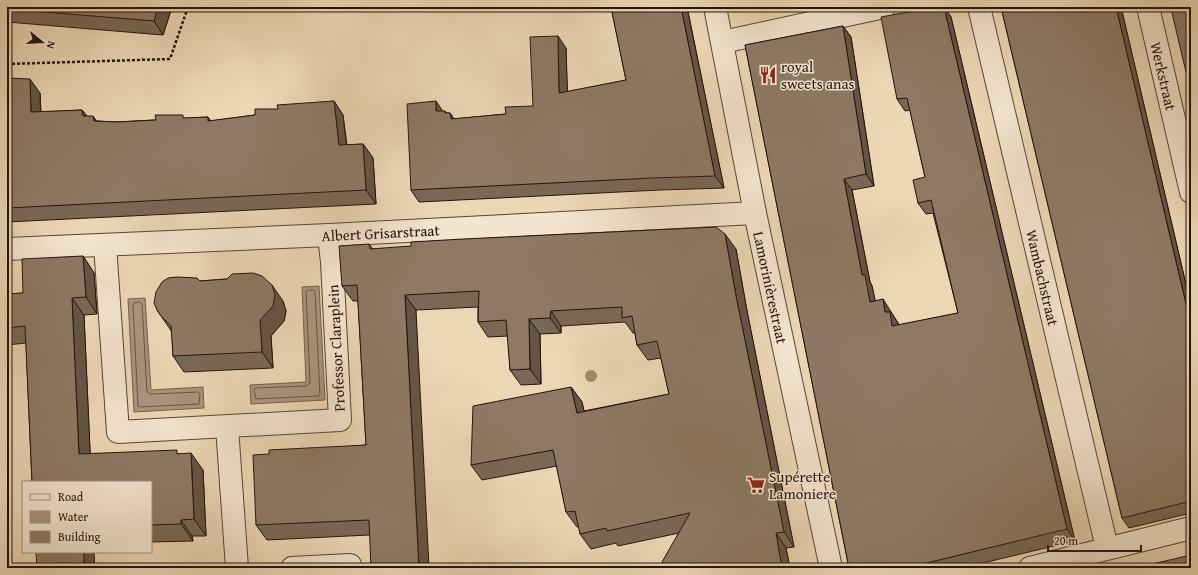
<svg xmlns="http://www.w3.org/2000/svg" width="1198" height="575" font-family="'Gentium Book Plus',serif">
<style>
.water{fill:#a9947c;stroke:#75604f}
.lines{fill:none;stroke-linecap:round;stroke-linejoin:round}
.shore{stroke:#685444;stroke-width:1}
.minor-casing{stroke:#584436;stroke-width:24}
.path{stroke:#26130c;stroke-width:2.5;stroke-dasharray:3 2;stroke-linecap:butt}
.minor{stroke:#f3e5cf;stroke-width:22}
.tree{fill:#9e8b73}
.wall{fill:#796856;stroke:#26130c}
.shaded-wall{fill:#635546;stroke:#26130c}
.building{fill:#8d7964;stroke:#26130c}
.labels{text-anchor:middle;dominant-baseline:central;stroke-width:3;stroke-linejoin:round;paint-order:stroke}
.poi-label{font-size:15px;fill:#26130c;stroke:#f3e5cf;text-anchor:start}
.street-label{font-size:15px;fill:#26130c;stroke:#f3e5cf}
</style>
<rect width="100%" height="100%" fill="#ecd7b5"/>
<filter id="stains"><feTurbulence type="fractalNoise" baseFrequency=".005" numOctaves="4"/><feColorMatrix values="0 0 0 0 .2 0 0 0 0 .09 0 0 0 0 .02 0 0 0 .5 -.17"/></filter>
<radialGradient id="worn" r=".72"><stop offset=".6" stop-color="#630" stop-opacity="0"/><stop offset="1" stop-color="#630" stop-opacity=".3"/></radialGradient>
<!-- water -->
<g class="water">
<path d="M319,286L325,400L251,404L250,385L306,382L302,287Z"/>
<path d="M145,298L151,390L203,387L204,408L134,412L128,299Z"/>
</g>
<g class="lines">
<!-- shore -->
<g class="shore">
<path d="M308,290H314L315,292L320,395L318,396L256,399L254,390L256,388L306,386L310,383L306,292Z"/>
<path d="M140,302L142,304L147,392L151,394L198,392L200,394L199,404L140,407L138,406L133,305L134,303Z"/>
</g>
<!-- minor casing -->
<g class="minor-casing">
<g id="minor">
<path id="s1" d="M715,7L755,213L831,568"/>
<path id="s2" d="M979,7L1107,548"/>
<path id="s3" d="M1148,7L1191,192"/>
<path d="M723,42L884,7"/>
<path d="M105,245L118,432L340,420L332,262L329,235"/>
<path id="s4" d="M7,249L329,235L755,213"/>
<path d="M227,427L237,568"/>
<path d="M292,568L350,565V568"/>
<path d="M1030,568L1191,528"/>
</g>
</g>
<!-- path -->
<path class="path" d="M7,64L170,59L188,7"/>
<!-- minor -->
<use href="#minor" class="minor"/>
</g>
<!-- trees -->
<circle class="tree" cx="591" cy="376" r="6"/>
<!-- wall -->
<g class="wall">
<path d="M7,7H172L163,35L7,22Z"/>
<path d="M611,7H687L724,188L660,190L419,202L411,190L442,111L447,113H450L454,119L506,114L533,106L566,48L567,92L626,80Z"/>
<path d="M935,7H944L951,17L1075,541L962,568H849L745,45L843,26L851,37L874,186L852,190L870,282L872,286L875,301L890,311L891,312L898,323L899,325L958,313L933,213L926,214L918,203L925,177L910,110L905,111L897,99Z"/>
<path d="M1001,7H1121L1191,306V513L1129,528L1122,518Z"/>
<path d="M7,78L40,93L41,112L82,110L87,116L97,121L117,122L208,117L211,121L255,115L278,109L334,101L343,115L347,145L363,144L373,158L376,204L7,222Z"/>
<path d="M369,244L373,249H736L747,311L794,547L786,548L790,568H663L679,533L618,546L616,543L591,549L580,534L579,527H577L566,512L557,466L482,480L471,465L571,387L582,402L584,411L669,394L661,358L648,360L637,345L635,333H633L625,322L561,326V333L540,334L541,384L521,385L510,370L508,336L488,337L478,322V307L416,310L369,535L267,540L256,525L269,454L366,445L358,301H353L342,286Z"/>
<path d="M83,256L94,273L97,314L84,315L90,454H180L203,470L206,536H192L193,541L151,542V482H32L26,343L7,345V294L23,293Z"/>
<path d="M227,279L283,301L286,311L284,321L271,336L273,368L184,372L173,356L172,332L157,310L200,281Z"/>
</g>
<!-- shaded-wall -->
<g class="shaded-wall">
<path d="M158,7H172L163,35L154,21Z"/>
<path d="M681,7H687L724,188L715,176Z"/>
<path d="M944,7L951,17L1075,541L1067,529Z"/>
<path d="M1116,7H1121L1191,306V325Z"/>
<path d="M843,26L851,37L874,186L866,174Z"/>
<path d="M558,36L566,48L568,105L559,93Z"/>
<path d="M30,79L40,93L41,126L31,112Z"/>
<path d="M334,101L343,115L348,159L339,145Z"/>
<path d="M436,101L444,113L436,111Z"/>
<path d="M82,110L92,124L83,116Z"/>
<path d="M445,111L450,118V113L458,125L459,131L445,113Z"/>
<path d="M93,116L103,130L94,121Z"/>
<path d="M363,144L373,158L376,204L366,190Z"/>
<path d="M844,179L852,190L870,282L872,286L878,313L870,302L862,275Z"/>
<path d="M725,234L736,249L747,311L794,547L784,532L736,296Z"/>
<path d="M83,256L94,273L97,314L86,297Z"/>
<path d="M272,285L283,301L286,311L284,321L271,336L273,368L262,352L260,320Z"/>
<path d="M405,295L416,310L429,568H419Z"/>
<path d="M72,298L84,315L91,471L79,454Z"/>
<path d="M883,299L898,323L900,337L892,326L885,312Z"/>
<path d="M551,311L561,326V333L550,318Z"/>
<path d="M529,319L540,334L541,384L530,369Z"/>
<path d="M571,387L582,402L588,428L577,413Z"/>
<path d="M191,453L203,470L206,536L194,519Z"/>
<path d="M181,520L192,536L193,541L181,524Z"/>
<path d="M776,533L786,548L790,568H782Z"/>
<path d="M84,552H94L95,568H84Z"/>
</g>
<!-- building -->
<g class="building">
<path d="M7,7H158L154,21L7,9Z"/>
<path d="M611,7H681L715,176L652,178L411,190L407,104L436,101V111H445V113H450L451,119L506,114L505,107L533,106L530,37L558,36L559,93L626,80Z"/>
<path d="M935,7H944L1067,529L906,568H849L745,45L843,26L866,174L844,179L862,275H865L870,302L883,299L885,312H890L892,326L958,313L931,200L918,203L913,180L925,177L907,98L897,99L881,17Z"/>
<path d="M1001,7H1116L1191,325V501L1122,518Z"/>
<path d="M1171,7H1191V93L1172,13Z"/>
<path d="M7,78L30,79L31,112L82,110L83,116H93L94,121L117,122L156,120L155,115H183V118L208,117V121L255,115V109H278L277,105L334,101L339,145L363,144L366,190L7,208Z"/>
<path d="M716,227L725,234L736,296L784,532L776,533L782,568H663L662,562L690,513L607,531L606,528L580,534L575,511L566,512L553,450L471,465L473,406L571,387L577,413L669,394L657,341L637,345L632,316L622,318V307L551,311L550,318L529,319L530,369L510,370L506,320L478,322L479,291L405,295L419,568H371L369,520L256,525L253,455L269,454V450L366,445L357,285L342,286L339,246L369,244L370,249L411,246V242L463,239Z"/>
<path d="M83,256L86,297L72,298L79,454L177,450V454L191,453L194,519L181,520V524L151,525V482H32L25,326L7,328V294L23,293L22,259Z"/>
<path d="M253,273L262,276L272,285L275,295L273,306L260,320L262,352L173,356L171,326L161,316L157,310L154,303L156,292L162,282L168,278L177,277L197,278L200,281L227,279L232,274Z"/>
<path d="M36,552H84V568H37Z"/>
<path d="M1191,555V568H1135Z"/>
</g>
<!-- icons -->
<defs>
<g id="restaurant-bare" transform="scale(1.38)"><path d="M-5-6h1v4h1v-4h1v4h1v-4h1v5L-1.5 .5V6h-2V.5L-5-1ZM5-6V6H3V1.5H1.5Q1.5-4 5-6Z" fill="#8f2418" stroke="#f3e5cf" stroke-width="2.5" paint-order="stroke"/></g>
<g id="supermarket-bare" transform="scale(1.38)"><path d="M-6-5.5h2.5l.6 2H6L4.5 2H-2.5L-4.4-4H-6ZM-1.5 3.2a1.3 1.3 0 1 0 .1 0ZM3 3.2a1.3 1.3 0 1 0 .1 0Z" fill="#8f2418" stroke="#f3e5cf" stroke-width="2.5" paint-order="stroke"/></g>
</defs>
<g fill-rule="evenodd">
<use href="#restaurant-bare" x="768" y="75"/>
<use href="#supermarket-bare" x="756" y="485"/>
</g>
<g class="labels">
<!-- poi labels -->
<g class="poi-label">
<text x="781" y="66">royal<tspan x="781" dy="17">sweets anas</tspan></text>
<text x="769" y="476">Supérette<tspan x="769" dy="17">Lamoniere</tspan></text>
</g>
<!-- street labels -->
<g class="street-label">
<text stroke="none"><textPath href="#s3" startOffset="71">Werkstraat</textPath></text>
<text stroke="none"><textPath href="#s4" startOffset="374">Albert Grisarstraat</textPath></text>
<text stroke="none"><textPath href="#s2" startOffset="278">Wambachstraat</textPath></text>
<text stroke="none"><textPath href="#s1" startOffset="286">Lamorinièrestraat</textPath></text>
<text transform="translate(336 348) rotate(-93)">Professor Claraplein</text>
</g>
</g>
<!-- margin -->
<rect width="1198" height="575" fill="none" stroke="#ecd7b5" stroke-width="24"/>
<rect x="8" y="8" width="1182" height="559" fill="none" stroke="#26130c" stroke-width="2"/>
<rect x="12" y="12" width="1174" height="551" fill="none" stroke="#26130c"/>
<!-- legend -->
<rect x="22" y="481" width="130" height="72" fill="#f3e5cf" stroke="#a19181"/>
<rect x="30" y="494" width="20" height="6" fill="#f3e5cf" stroke="#a19181"/>
<text x="58" y="501" font-size="12" fill="#26130c">Road</text>
<rect x="30" y="511" width="20" height="12" fill="#a9947c" stroke="#a19181"/>
<text x="58" y="521" font-size="12" fill="#26130c">Water</text>
<rect x="30" y="531" width="20" height="12" fill="#8d7964" stroke="#a19181"/>
<text x="58" y="541" font-size="12" fill="#26130c">Building</text>
<!-- north arrow -->
<g transform="translate(42 42) rotate(108)" stroke="#f3e5cf" stroke-width="3" paint-order="stroke">
<path d="M0-3L7 15L0 10L-7 15Z" fill="#26130c"/>
<text y="-6" font-size="11" font-weight="bold" text-anchor="middle" fill="#26130c">N</text>
</g>
<!-- scale -->
<path d="M1048 545v6h93v-6" fill="none" stroke="#26130c" stroke-width="2"/>
<text x="1054" y="545" font-size="12" fill="#26130c" stroke="#f3e5cf" stroke-width="3" paint-order="stroke">20 m</text>
<rect width="100%" height="100%" filter="url(#stains)"/>
<rect width="100%" height="100%" fill="url(#worn)"/>
</svg>
